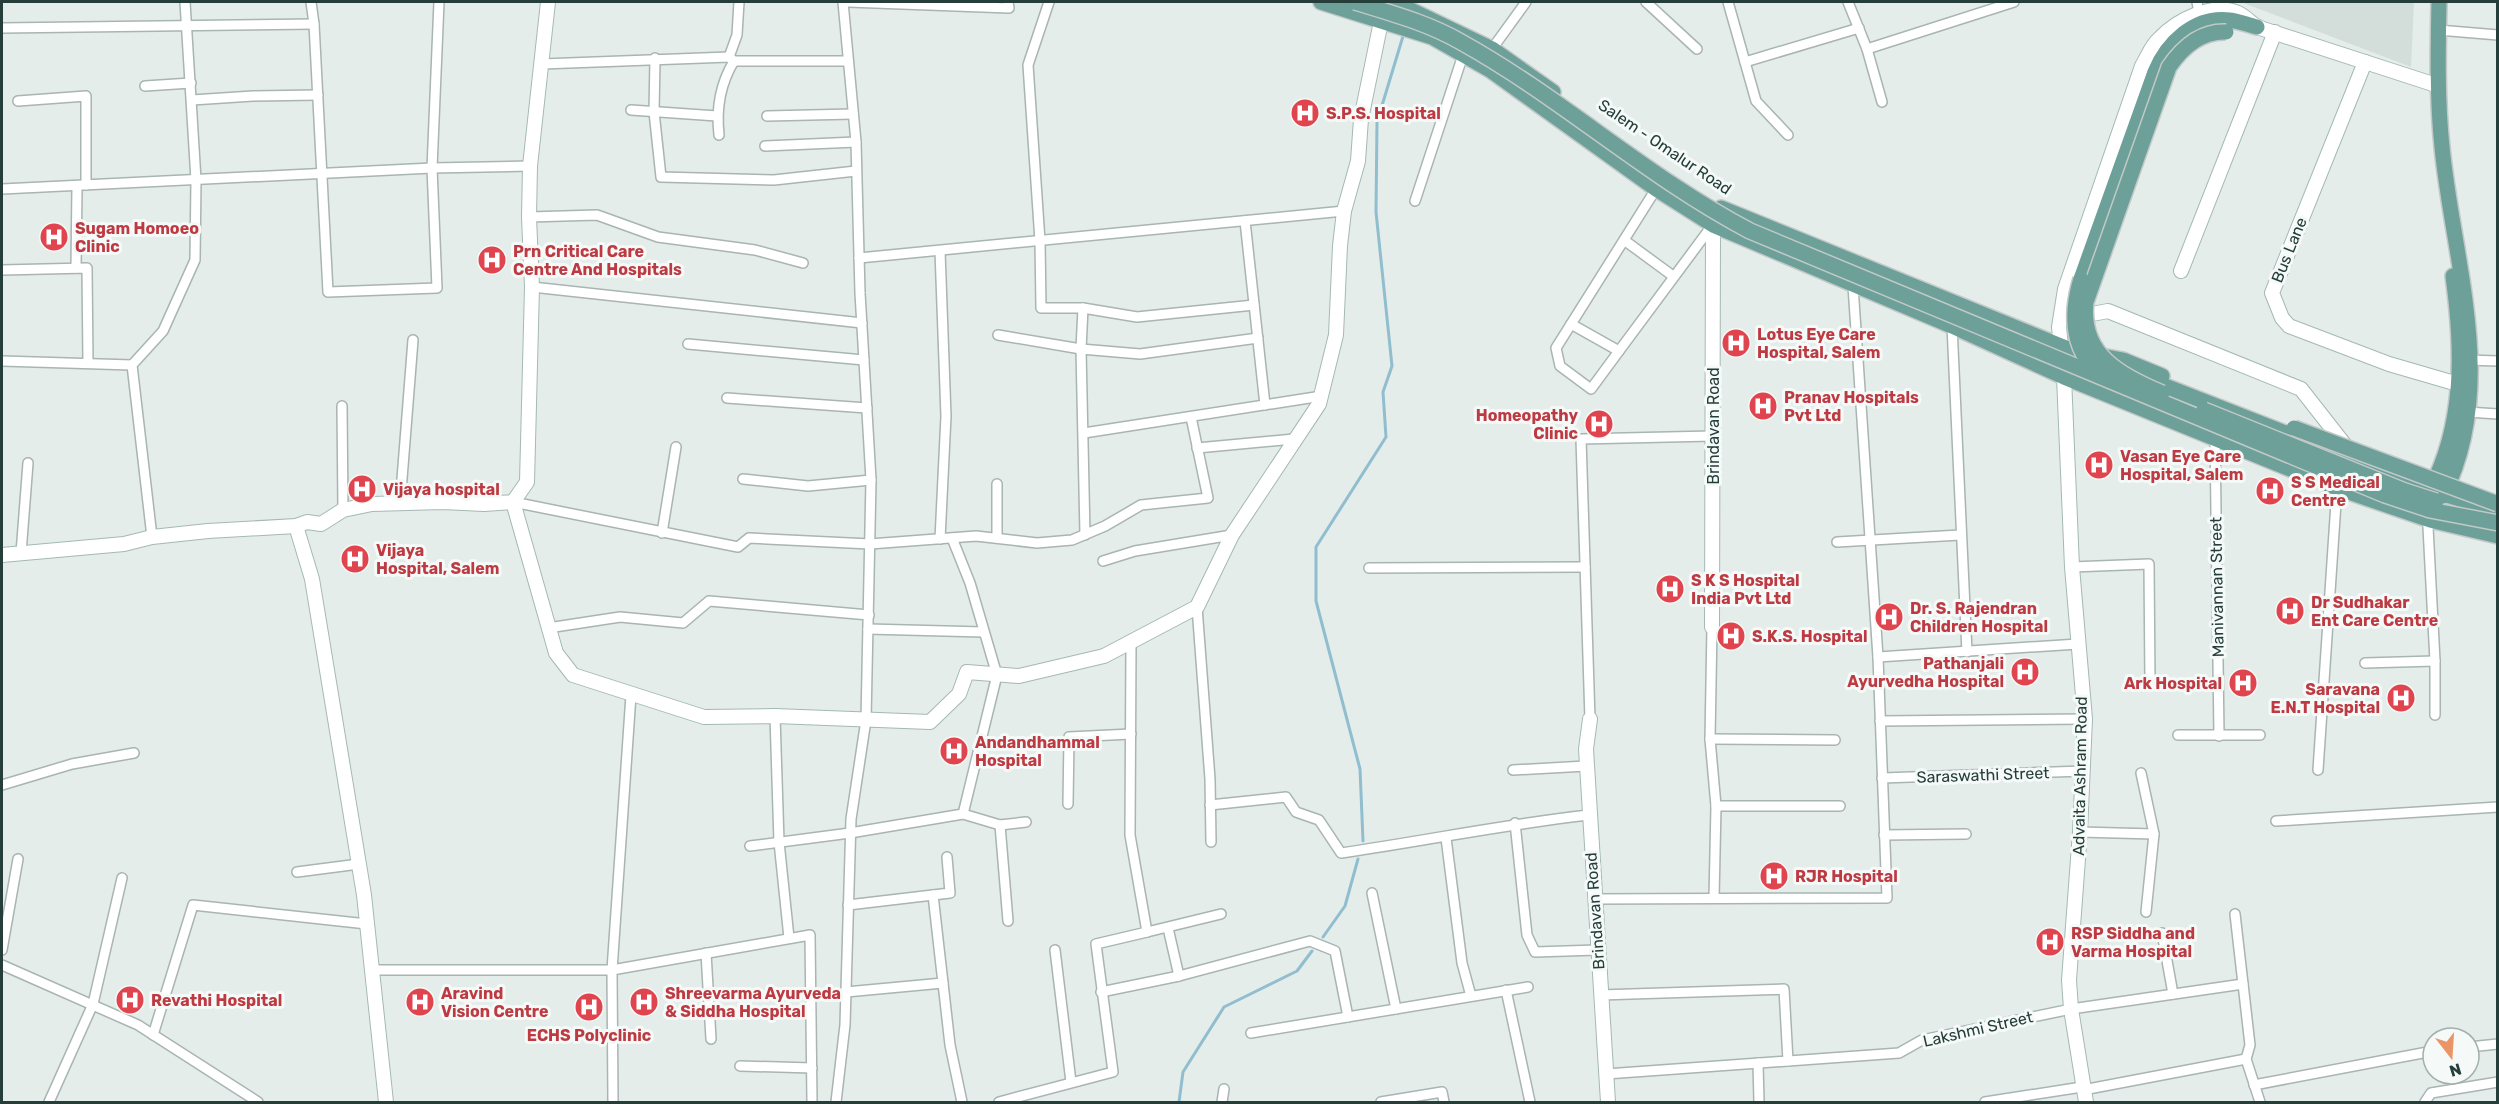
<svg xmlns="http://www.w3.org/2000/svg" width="2499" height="1104" font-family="Rubik,sans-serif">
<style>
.built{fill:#d3ddda}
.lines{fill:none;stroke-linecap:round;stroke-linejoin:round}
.stream{stroke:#90becf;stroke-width:3}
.street-casing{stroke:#a8b5b2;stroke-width:12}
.secondary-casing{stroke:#a4b9b3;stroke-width:16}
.primary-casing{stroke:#c2c9c8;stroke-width:18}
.street{stroke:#fff;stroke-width:9}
.secondary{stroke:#fff;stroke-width:14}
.primary{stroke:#6ca099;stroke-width:15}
.primary-bridge-casing{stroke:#c2c9c8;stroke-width:18;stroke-linecap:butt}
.primary-bridge{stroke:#6ca099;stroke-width:15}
.labels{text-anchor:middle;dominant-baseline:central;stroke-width:6;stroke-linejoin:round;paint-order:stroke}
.health-label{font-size:16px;font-weight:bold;fill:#be3a42;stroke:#f5faf8;text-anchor:start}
.street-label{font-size:16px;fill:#253e3a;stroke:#f5faf8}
</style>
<rect width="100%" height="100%" fill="#e5edea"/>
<!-- built -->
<path class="built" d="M2241,2H2414L2411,67Z"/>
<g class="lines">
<!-- stream -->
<g class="stream">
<path d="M1363,841L1360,769L1316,601V547L1386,437L1383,392L1392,366L1376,212L1377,122L1404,33"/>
<path d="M1323,937L1345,906L1358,859"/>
<path d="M1179,1102L1183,1072L1224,1007L1297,971L1312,951"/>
</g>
<!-- street casing -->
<g class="street-casing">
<g id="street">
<path d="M311,2L314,24L328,292L437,288L432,168L439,2"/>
<path d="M848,2L1009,8L1008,2"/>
<path d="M1049,2L1028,65L1040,241L1041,308H1083L1137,317L1254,305"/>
<path d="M1646,2L1697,49"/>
<path d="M1728,2L1756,101L1788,135"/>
<path d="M1848,2L1867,49L2014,2"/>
<path d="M2197,2L2199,13"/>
<path d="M2,28L314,24"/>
<path d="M2438,30L2498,35"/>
<path d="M1492,49L1526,2"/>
<path d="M1867,49L1882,102"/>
<path d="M729,57L737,35L739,2"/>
<path d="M655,58L654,112L661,177L774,180L856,171"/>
<path d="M1745,62L1859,28"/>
<path d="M542,64L729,57L734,61H848"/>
<path d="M145,86L191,83"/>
<path d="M192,100L253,96L318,95"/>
<path d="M18,101L86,96V185"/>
<path d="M631,110L717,116"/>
<path d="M767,116L853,114"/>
<path d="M719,135C716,108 720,84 734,61"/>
<path d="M765,146L856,142"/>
<path d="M2,189L432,168L530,166"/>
<path d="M1415,201L1463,55"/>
<path d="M529,217L597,215L658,237L755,250L803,263"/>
<path d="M1245,221L1265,405"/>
<path d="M1624,240L1673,276"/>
<path d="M859,258L1344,211"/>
<path d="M76,268L77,186"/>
<path d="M2,270L87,268L88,363"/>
<path d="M532,287L862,323"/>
<path d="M1083,308L1081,349L1085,535"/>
<path d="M1571,324L1619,351L1714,223"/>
<path d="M1952,326L1967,652"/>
<path d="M998,335L1081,349L1140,354L1258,338"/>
<path d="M688,344L864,360"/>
<path d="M1619,351L1591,389L1560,366L1556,348L1656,189"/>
<path d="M2467,360L2498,361"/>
<path d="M2,361L132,365"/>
<path d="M727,398L867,408"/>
<path d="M342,406L343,510"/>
<path d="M2467,412L2498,414"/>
<path d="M1084,433L1322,396"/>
<path d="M2215,437L2219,736"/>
<path d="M1197,448L1294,439"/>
<path d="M743,479L808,486L871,480"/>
<path d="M997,484V538"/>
<path d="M513,502L738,547L749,538L870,544L976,536L1037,543L1072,540L1105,526L1141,505L1208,498L1191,417"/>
<path d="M400,504L413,340"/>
<path d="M2430,520L2428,527L2435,661V715"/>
<path d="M662,533L676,447"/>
<path d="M152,537L132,365L163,331L195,260L196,180L185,2"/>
<path d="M940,539L946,416L940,251"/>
<path d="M1837,542L1960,535"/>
<path d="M21,553L28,463"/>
<path d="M1103,561L1135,551L1232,535"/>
<path d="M2072,567L2149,564L2150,684"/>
<path d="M1369,568L1585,567"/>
<path d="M1197,607L1210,779L1211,842"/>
<path d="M1712,627L1710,739L1716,806L1714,898"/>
<path d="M548,628L620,617L683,623L709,601L869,615"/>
<path d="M868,629L983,632"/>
<path d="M1878,657L2078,644"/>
<path d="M2365,663L2435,661"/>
<path d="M775,716L779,842L789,938"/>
<path d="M1590,719L1581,439L1712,436"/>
<path d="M1880,721L2085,719"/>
<path d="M2178,735H2260"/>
<path d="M1710,739L1835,740"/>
<path d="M1513,770L1586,766"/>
<path d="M2318,770L2337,488"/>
<path d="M2141,773L2154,834L2146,912"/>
<path d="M1882,778L2083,771"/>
<path d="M2,785L72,764L134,753"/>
<path d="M1068,804L1069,737L1131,734"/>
<path d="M1210,805L1286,797L1296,812L1319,820L1341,853C1424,841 1506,824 1589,815"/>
<path d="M1716,806H1840"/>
<path d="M963,814L1000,825L1026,822"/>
<path d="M2276,821L2498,807"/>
<path d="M1515,823L1527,935L1535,952L1597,950"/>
<path d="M1000,825L1008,921"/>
<path d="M2080,832L2154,834"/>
<path d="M1884,835L1966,834"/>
<path d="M1446,838L1462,963L1471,996"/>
<path d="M750,846L850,833L963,814L997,675L970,583L952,538"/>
<path d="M297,872L359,864"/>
<path d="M1372,893L1396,1009"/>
<path d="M933,895L950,1045L962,1102"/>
<path d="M1594,899L1887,898L1878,657L1853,286"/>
<path d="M848,905L950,893L947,857"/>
<path d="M2235,914L2250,1045L2246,1059L2260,1102"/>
<path d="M1168,928L1179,976"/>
<path d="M1147,932L1221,914"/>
<path d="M2162,933L2173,994"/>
<path d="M2,950L18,859"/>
<path d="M1055,950L1071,1082"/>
<path d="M706,953L711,1039"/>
<path d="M2,965L138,1025L258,1102"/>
<path d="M372,970H612L631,695"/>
<path d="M1506,990L1530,1102"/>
<path d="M846,992L943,983"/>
<path d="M1101,992L1179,976L1310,941L1335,951L1348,1017"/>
<path d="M1600,995L1784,989L1788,1061"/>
<path d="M1251,1033L1528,987"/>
<path d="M153,1035L193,905L367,924"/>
<path d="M2469,1047L2498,1044"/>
<path d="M1758,1063L1759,1102"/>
<path d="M740,1066L812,1068"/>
<path d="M1606,1074L1899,1053L1922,1040L2071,1009L2243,984"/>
<path d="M2254,1085L2433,1051"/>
<path d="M2083,1090L2246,1059"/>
<path d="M49,1102L93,1004L122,878"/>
<path d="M613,1102L612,970L810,935L812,1102"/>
<path d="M836,1102L845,1025L851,819L866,720L871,480L860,293L856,142L843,2"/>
<path d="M999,1102L1113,1072L1096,944L1147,932L1130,835L1131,642"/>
<path d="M1222,1102L1224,1089"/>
<path d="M1381,1102L1442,1092L1444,1102"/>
<path d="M1985,1102L2082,1087"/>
<path d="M2425,1102L2431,1093L2498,1082"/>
</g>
</g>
<!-- secondary casing -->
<g class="secondary-casing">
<g id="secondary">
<path d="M2365,62L2272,293L2282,318L2289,326L2389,364L2468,387"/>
<path d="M2181,271L2275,32"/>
<path d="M2076,317L2108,311L2301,389L2348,449"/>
<path d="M513,502L556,653L573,675L704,717L775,716L930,722L959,694L967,672L1019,676L1104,656L1197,607L1232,535L1319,404L1336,335L1340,246L1344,211L1358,161L1361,119L1385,2"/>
<path d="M296,526L312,579L364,895L386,1102"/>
<path d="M2,555L124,544L152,537L208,531L296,526L307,522L321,524L343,510L372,504L443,502L484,504L513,502L527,482L532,287L529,217L530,166L548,2"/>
<path d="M1712,627L1713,225"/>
<path d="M1590,719L1586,749L1608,1102"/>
<path d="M2086,1102L2071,1009L2069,980L2080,832L2085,719L2072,567L2064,377L2059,327L2065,289L2142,66C2147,58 2151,46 2159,39C2177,20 2212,2 2238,13C2245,16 2251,23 2257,27L2439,86"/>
</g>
</g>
<!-- primary casing -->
<g class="primary-casing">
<g id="primary">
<path d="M1321,2L1432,37L1490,70L1656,189L1713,225L1952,326L2064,377L2337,488L2430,520L2498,536"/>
<path d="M1394,2L1492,49L1553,92"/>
<path d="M2439,2C2438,50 2437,99 2442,147C2453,262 2499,385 2443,496"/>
<path d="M1721,208L2093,359"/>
<path d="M2081,279L2155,72C2167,43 2195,15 2230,20C2239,21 2248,25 2257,27"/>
<path d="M2096,355L2123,360L2162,376"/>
<path d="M2147,379L2431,490L2498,511"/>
<path d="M2430,490C2465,424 2463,348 2453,276"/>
</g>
</g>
<!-- street -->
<use href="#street" class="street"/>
<!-- secondary -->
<use href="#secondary" class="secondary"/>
<!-- primary -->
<use href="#primary" class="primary"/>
<!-- primary-bridge casing -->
<g class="primary-bridge-casing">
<g id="primary-bridge">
<path d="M1355,2C1391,13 1428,23 1461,42C1562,98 1647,177 1750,231L2385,495L2430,510L2498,523"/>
<path d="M2081,279C2070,315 2071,355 2106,378"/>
<path d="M2162,393C2121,376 2080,355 2086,302L2169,67C2182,48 2201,31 2226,32"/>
<path d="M2204,410L2405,491L2436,501"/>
<path d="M2294,428L2498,504"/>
</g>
</g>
<!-- primary-bridge -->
<use href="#primary-bridge" class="primary-bridge"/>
</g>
<!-- icons -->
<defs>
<g id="hospital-disc" transform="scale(1.5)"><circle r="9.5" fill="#e0444e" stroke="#f5faf8"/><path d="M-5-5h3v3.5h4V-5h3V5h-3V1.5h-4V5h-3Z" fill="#fff"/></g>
</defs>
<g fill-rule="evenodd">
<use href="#hospital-disc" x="1305" y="113"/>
<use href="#hospital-disc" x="54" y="237"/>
<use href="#hospital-disc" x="492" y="260"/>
<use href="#hospital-disc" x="1736" y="343"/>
<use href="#hospital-disc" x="1763" y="406"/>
<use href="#hospital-disc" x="1599" y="424"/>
<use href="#hospital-disc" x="2099" y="465"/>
<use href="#hospital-disc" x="362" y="489"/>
<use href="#hospital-disc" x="2270" y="491"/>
<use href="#hospital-disc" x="355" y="559"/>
<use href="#hospital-disc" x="1670" y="589"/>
<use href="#hospital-disc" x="2290" y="611"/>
<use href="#hospital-disc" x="1889" y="617"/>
<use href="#hospital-disc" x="1731" y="636"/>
<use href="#hospital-disc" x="2025" y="672"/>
<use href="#hospital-disc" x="2243" y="683"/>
<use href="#hospital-disc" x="2401" y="698"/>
<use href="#hospital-disc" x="954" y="751"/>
<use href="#hospital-disc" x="1774" y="876"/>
<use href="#hospital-disc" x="2050" y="942"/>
<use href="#hospital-disc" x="130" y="1000"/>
<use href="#hospital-disc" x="420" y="1002"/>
<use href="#hospital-disc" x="644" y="1002"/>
<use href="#hospital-disc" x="589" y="1007"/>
</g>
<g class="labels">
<!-- health labels -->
<g class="health-label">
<text x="1326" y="113">S.P.S. Hospital</text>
<text x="75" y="228">Sugam Homoeo<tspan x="75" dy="18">Clinic</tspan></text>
<text x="513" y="251">Prn Critical Care<tspan x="513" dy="18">Centre And Hospitals</tspan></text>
<text x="1757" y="334">Lotus Eye Care<tspan x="1757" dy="18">Hospital, Salem</tspan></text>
<text x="1784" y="397">Pranav Hospitals<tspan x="1784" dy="18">Pvt Ltd</tspan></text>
<text x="1578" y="415" text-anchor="end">Homeopathy<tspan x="1578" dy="18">Clinic</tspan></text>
<text x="2120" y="456">Vasan Eye Care<tspan x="2120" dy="18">Hospital, Salem</tspan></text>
<text x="2291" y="482">S S Medical<tspan x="2291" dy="18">Centre</tspan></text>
<text x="383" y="489">Vijaya hospital</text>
<text x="376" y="550">Vijaya<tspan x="376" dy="18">Hospital, Salem</tspan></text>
<text x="1691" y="580">S K S Hospital<tspan x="1691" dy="18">India Pvt Ltd</tspan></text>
<text x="2311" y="602">Dr Sudhakar<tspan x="2311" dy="18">Ent Care Centre</tspan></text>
<text x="1910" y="608">Dr. S. Rajendran<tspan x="1910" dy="18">Children Hospital</tspan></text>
<text x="1752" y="636">S.K.S. Hospital</text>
<text x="2004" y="663" text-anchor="end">Pathanjali<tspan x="2004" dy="18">Ayurvedha Hospital</tspan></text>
<text x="2222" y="683" text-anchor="end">Ark Hospital</text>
<text x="2380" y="689" text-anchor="end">Saravana<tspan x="2380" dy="18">E.N.T Hospital</tspan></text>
<text x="975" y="742">Andandhammal<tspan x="975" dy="18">Hospital</tspan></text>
<text x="1795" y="876">RJR Hospital</text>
<text x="2071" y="933">RSP Siddha and<tspan x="2071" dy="18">Varma Hospital</tspan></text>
<text x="441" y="993">Aravind<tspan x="441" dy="18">Vision Centre</tspan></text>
<text x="665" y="993">Shreevarma Ayurveda<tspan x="665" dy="18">&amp; Siddha Hospital</tspan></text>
<text x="151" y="1000">Revathi Hospital</text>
<text x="589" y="1035" text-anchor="middle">ECHS Polyclinic</text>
</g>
<!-- street labels -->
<g class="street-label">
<text transform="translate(1665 147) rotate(34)">Salem - Omalur Road</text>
<text transform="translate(2289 250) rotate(-68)">Bus Lane</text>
<text transform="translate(1713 426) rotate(-90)">Brindavan Road</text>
<text transform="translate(2217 587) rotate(-91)">Manivannan Street</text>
<text transform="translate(1983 775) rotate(-2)">Saraswathi Street</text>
<text transform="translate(2080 776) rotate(-89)">Advaita Ashram Road</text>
<text transform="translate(1595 911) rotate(-94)">Brindavan Road</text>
<text transform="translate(1978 1029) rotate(-13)">Lakshmi Street</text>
</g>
</g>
<!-- border -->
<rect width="2499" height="1104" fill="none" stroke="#253e3a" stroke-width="6"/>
<!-- north arrow -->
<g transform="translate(2451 1056) rotate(163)"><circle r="28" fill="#f5faf8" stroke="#a2afac" stroke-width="1.5"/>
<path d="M0-4.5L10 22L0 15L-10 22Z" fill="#eb9566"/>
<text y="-9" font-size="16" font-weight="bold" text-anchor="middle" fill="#253e3a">N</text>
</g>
</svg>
